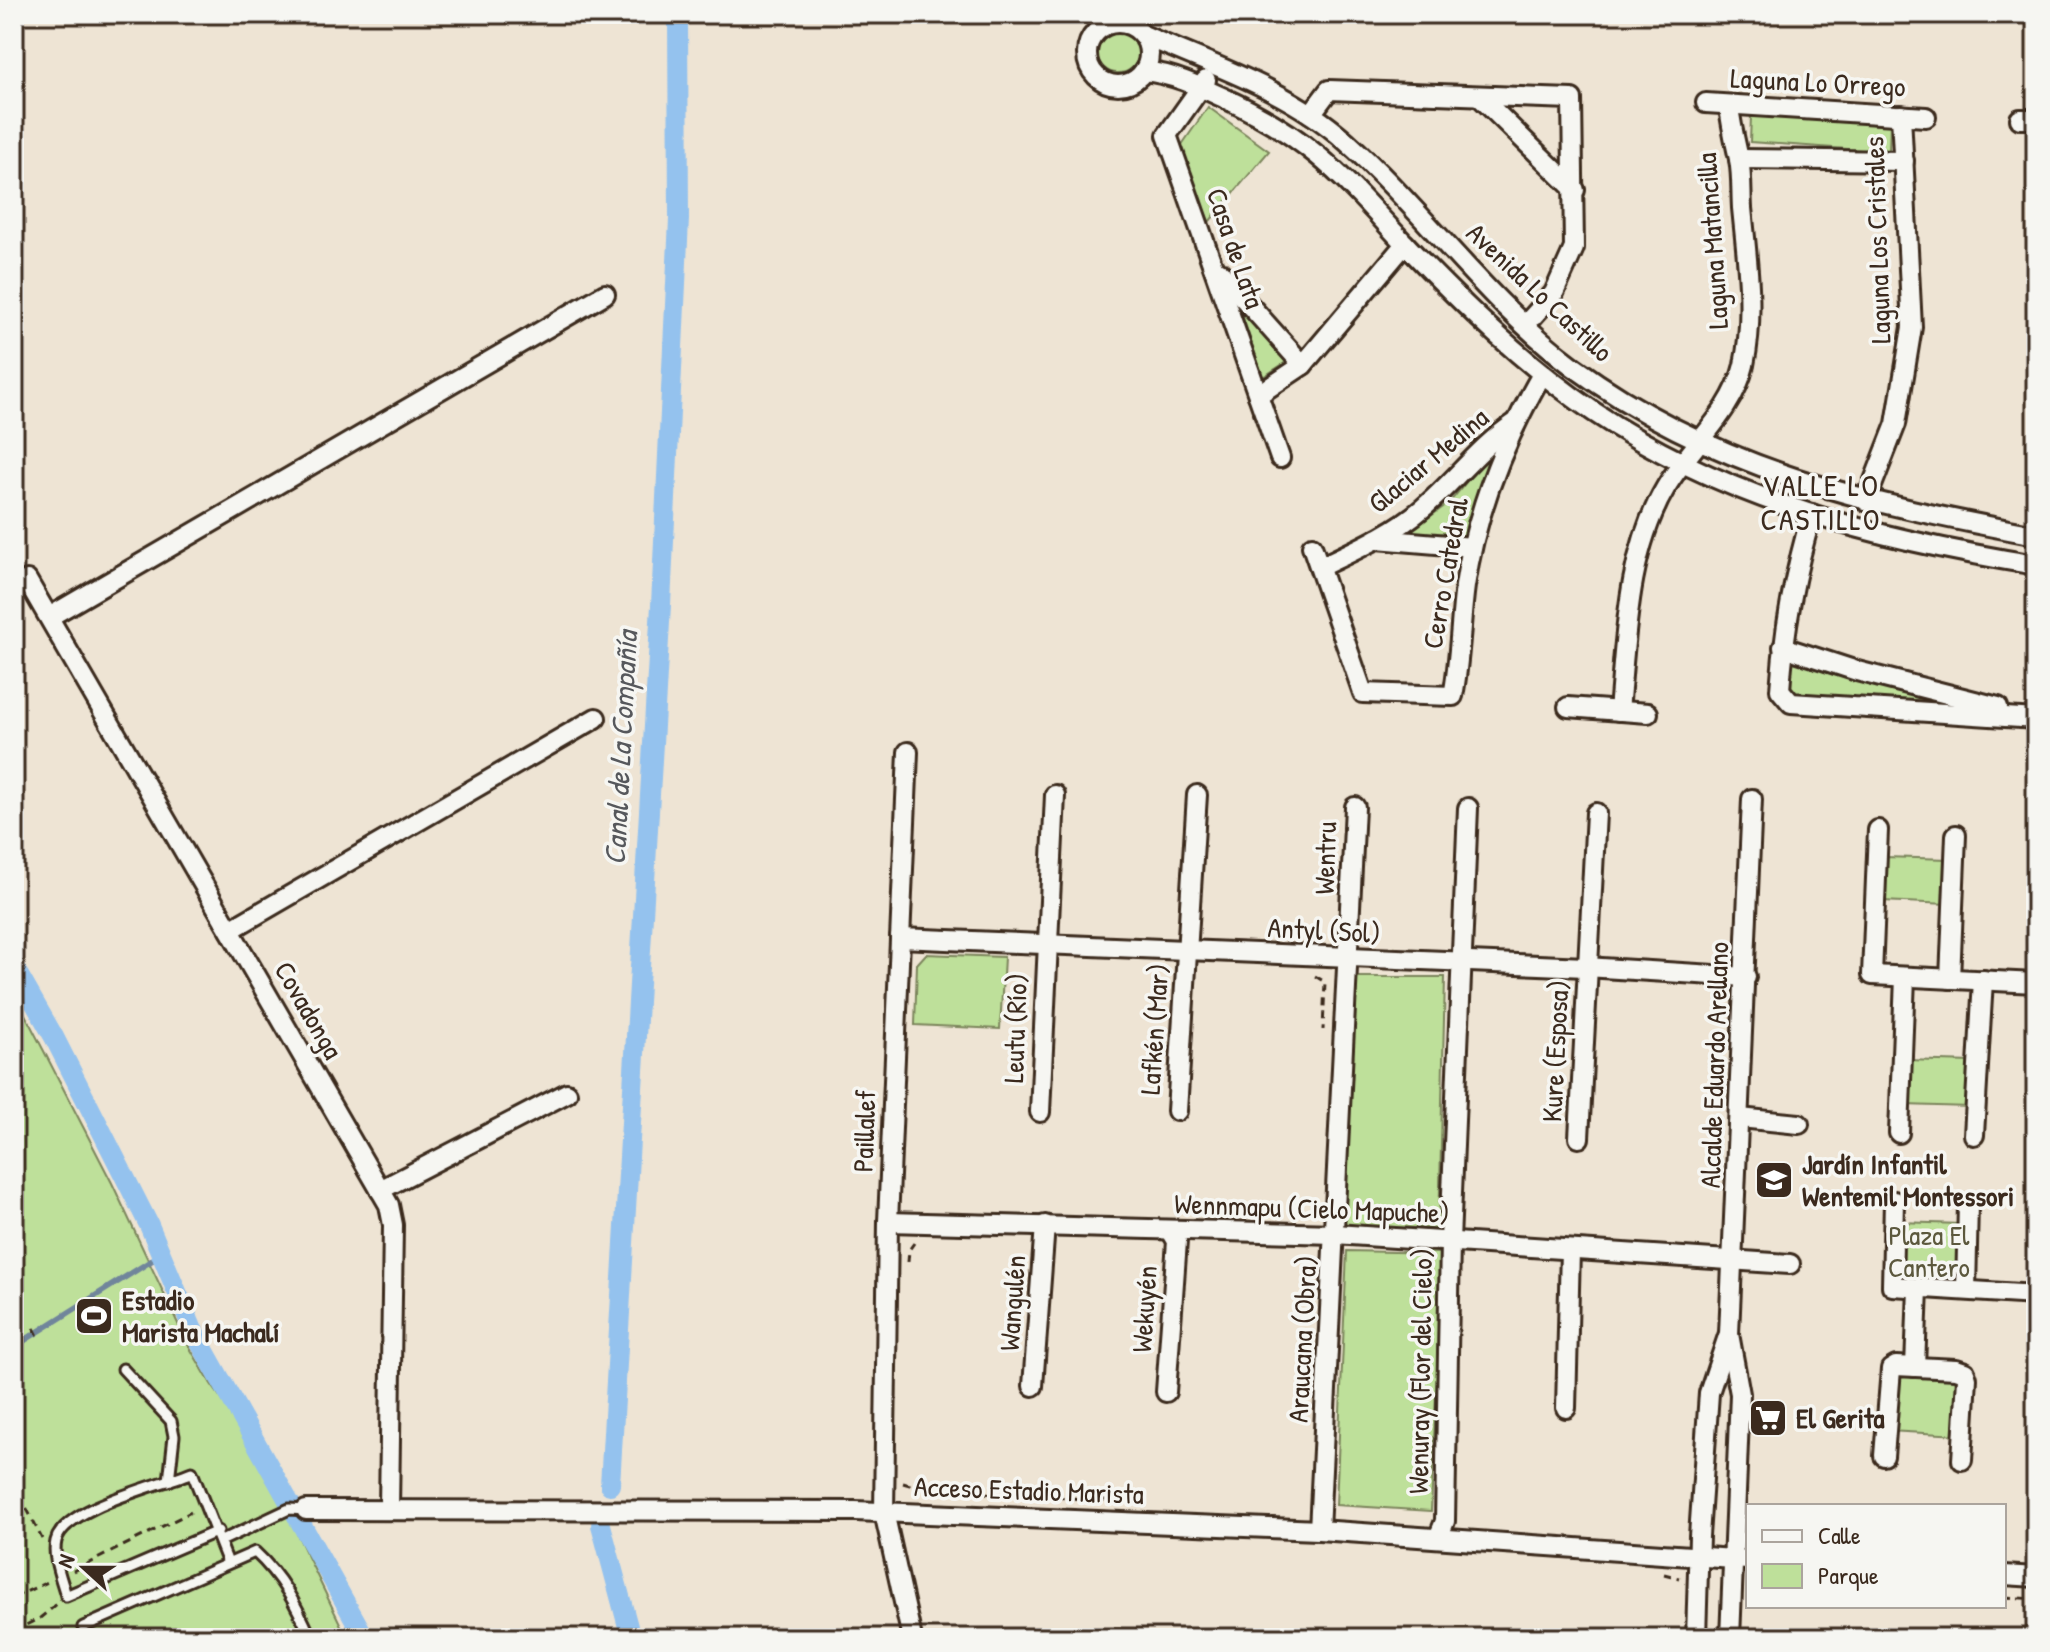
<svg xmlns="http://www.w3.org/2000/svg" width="2050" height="1652" font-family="'Patrick Hand',sans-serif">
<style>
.green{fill:#bee09a;stroke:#7c855c;stroke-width:2}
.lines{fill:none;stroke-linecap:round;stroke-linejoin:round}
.stream{stroke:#70859b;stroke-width:6}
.canal{stroke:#94c2ee;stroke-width:20}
.lane-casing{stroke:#3b2a1e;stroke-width:15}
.street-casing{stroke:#3b2a1e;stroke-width:24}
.path{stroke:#3b2a1e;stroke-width:3;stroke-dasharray:8 6;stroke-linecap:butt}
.lane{stroke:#f6f6f2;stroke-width:9}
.street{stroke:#f6f6f2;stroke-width:18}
.labels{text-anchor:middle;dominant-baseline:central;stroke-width:7;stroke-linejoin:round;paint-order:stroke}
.street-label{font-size:28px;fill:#3b2a1e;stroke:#f6f6f2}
.poi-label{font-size:28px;font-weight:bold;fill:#3b2a1e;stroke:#f6f6f2;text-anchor:start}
.park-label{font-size:28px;fill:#5c583d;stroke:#f6f6f2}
.neighbourhood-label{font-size:30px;letter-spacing:2px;fill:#3b2a1e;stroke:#f6f6f2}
.water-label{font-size:30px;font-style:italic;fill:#56585c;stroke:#f6f6f2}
</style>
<rect width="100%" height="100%" fill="#eee4d4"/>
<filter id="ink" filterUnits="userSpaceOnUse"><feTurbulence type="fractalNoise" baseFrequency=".0125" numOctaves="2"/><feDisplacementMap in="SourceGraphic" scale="16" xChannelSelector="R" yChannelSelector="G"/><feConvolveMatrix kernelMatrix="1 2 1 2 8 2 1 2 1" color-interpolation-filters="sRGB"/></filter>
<g filter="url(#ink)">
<!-- green -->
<g class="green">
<circle cx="1118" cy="52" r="21"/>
<path d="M1208,107L1269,151L1209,222L1179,149Z"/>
<path d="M1751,116L1890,122L1889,152L1750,142Z"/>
<path d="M1238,303L1289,360L1263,377Z"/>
<path d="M1493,449L1465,538L1409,532L1450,502Z"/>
<path d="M1788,653L1970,708L1796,698L1787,688Z"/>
<path d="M1884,857L1949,859L1948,904L1882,901Z"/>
<path d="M926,954L1004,957L1000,1029L915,1025L917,964Z"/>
<path d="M1353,977H1445L1439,1229L1343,1225Z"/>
<path d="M14,993L112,1183L187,1343L211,1384L279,1481L298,1536L347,1638H14Z"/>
<path d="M1906,1060L1972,1062L1970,1107L1904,1105Z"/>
<path d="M1898,1222L1962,1224L1959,1281L1896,1278Z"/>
<path d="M1347,1251L1442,1253L1431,1511L1336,1505Z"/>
<path d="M1899,1370L1954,1372L1964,1382L1959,1435L1889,1431Z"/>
</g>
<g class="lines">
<!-- stream -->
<path class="stream" d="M14,1347L162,1254"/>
<!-- canal -->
<g class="canal">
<path d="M14,967L54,1037L149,1225L193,1330L365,1638"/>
<path d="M610,1485L661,605L679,219L678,14"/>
<path d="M601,1525L631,1638"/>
</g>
<!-- lane casing -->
<g class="lane-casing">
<g id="lane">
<path d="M123,1369L171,1421L174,1436L169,1481"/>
<path d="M218,1531L66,1596C62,1580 52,1558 56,1541C64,1507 162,1485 192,1472L228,1563"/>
<path d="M221,1541L289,1509L306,1510"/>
<path d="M83,1627L255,1552C282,1577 296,1604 311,1638"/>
</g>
</g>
<!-- street casing -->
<g class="street-casing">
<g id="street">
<circle cx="1118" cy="54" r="31"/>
<path d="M1143,35C1212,65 1288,89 1346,141C1425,212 1488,303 1574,367C1715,470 1868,504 2036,535"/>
<path d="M1144,71C1173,74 1198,86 1224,98C1311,138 1342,176 1405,244C1463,305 1525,365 1594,412C1726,501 1881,540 2036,565"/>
<path d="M1206,80L1167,135L1280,458"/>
<path d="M1479,96L1575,190"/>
<path d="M1706,103L1926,117"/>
<path d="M1311,114L1329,90L1572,99L1574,248L1554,293L1526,324"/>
<path d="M2020,119H2036"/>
<path d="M1739,159L1904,161"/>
<path d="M1220,272L1303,365"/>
<path d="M1258,395L1303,365L1405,244"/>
<path d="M1866,501L1896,424L1912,327L1901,115"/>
<path d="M1812,514C1794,573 1784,629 1780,690L1791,703L2036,719"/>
<path d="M1377,539L1472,547"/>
<path d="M1312,546L1363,693L1453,696C1460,661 1460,623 1465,586C1476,510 1504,441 1542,374"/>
<path d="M1320,567C1355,550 1393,534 1423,508C1455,481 1479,447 1515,423"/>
<path d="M27,580L389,1205L393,1225L389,1509"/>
<path d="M49,617L605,294"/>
<path d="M1783,647L1857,671L1998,707"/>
<path d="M1568,707L1648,713"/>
<path d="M1619,711C1626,636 1627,553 1666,487C1690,446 1733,413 1744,365C1755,313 1747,260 1742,208C1741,192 1742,175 1739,159C1735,141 1731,125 1729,106"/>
<path d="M908,752L888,1222L884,1512L912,1638"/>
<path d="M1878,830L1872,975L2036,983"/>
<path d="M230,930L596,718"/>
<path d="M900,938L1586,967L1746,977"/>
<path d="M1950,979L1956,835"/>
<path d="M1177,1111L1197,795"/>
<path d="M1040,1112L1055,795"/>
<path d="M1740,1118L1799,1124"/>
<path d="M1899,1133L1905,977"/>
<path d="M1974,1135L1983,980"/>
<path d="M1579,1138L1596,813"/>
<path d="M380,1190L567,1093"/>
<path d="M1894,1201L1892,1286L2036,1295"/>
<path d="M888,1222L1335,1234L1790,1264"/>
<path d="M1966,1290L1968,1204"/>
<path d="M1915,1367L1918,1288"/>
<path d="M1033,1386L1045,1225"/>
<path d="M1166,1392L1177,1241L1171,1231"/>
<path d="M1566,1408L1570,1250"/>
<path d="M1884,1456L1891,1369L1896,1366L1956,1369L1965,1372L1967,1378L1962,1460"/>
<path d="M306,1510L855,1511L1319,1530L1748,1560"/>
<path d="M1319,1530L1355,807"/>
<path d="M1438,1538L1445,1521L1450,1241L1468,808"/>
<path d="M2004,1575L2036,1577"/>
<path d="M1696,1638L1699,1536L1709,1393L1728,1336"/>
<path d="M1730,1638L1740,1394L1729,1334L1752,799"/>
</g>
</g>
<!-- path -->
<g class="path">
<path d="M1315,976L1325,982L1323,1030"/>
<path d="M908,1262L909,1250L914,1243"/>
<path d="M34,1328L40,1340"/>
<path d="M14,1483L42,1539"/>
<path d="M903,1483L927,1490L1122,1501"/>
<path d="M73,1571L191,1512"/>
<path d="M1664,1574L1680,1578"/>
<path d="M14,1597L48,1582"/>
<path d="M2004,1597L2036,1599"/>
<path d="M14,1631L40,1618L57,1604"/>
</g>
<!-- lane -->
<use href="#lane" class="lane"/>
<!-- street -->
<use href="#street" class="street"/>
</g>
</g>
<!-- icons -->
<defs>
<g id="school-square" transform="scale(2)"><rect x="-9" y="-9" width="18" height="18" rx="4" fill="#3b2a1e" stroke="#f6f6f2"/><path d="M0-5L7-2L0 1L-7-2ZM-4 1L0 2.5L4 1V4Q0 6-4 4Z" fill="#fff"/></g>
<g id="stadium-square" transform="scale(2)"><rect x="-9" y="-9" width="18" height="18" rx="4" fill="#3b2a1e" stroke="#f6f6f2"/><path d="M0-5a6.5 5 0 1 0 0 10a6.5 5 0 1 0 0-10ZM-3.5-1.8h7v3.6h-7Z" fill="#fff"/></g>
<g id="supermarket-square" transform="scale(2)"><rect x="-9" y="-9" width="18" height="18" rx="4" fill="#3b2a1e" stroke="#f6f6f2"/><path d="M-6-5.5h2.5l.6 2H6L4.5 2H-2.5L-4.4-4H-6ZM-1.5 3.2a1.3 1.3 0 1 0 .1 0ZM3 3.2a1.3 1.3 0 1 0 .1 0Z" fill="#fff"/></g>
</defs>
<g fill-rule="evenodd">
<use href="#school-square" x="1774" y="1180"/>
<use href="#stadium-square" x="94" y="1316"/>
<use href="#supermarket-square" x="1768" y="1418"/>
</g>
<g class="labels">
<!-- street labels -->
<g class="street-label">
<text transform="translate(1818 82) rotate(3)">Laguna Lo Orrego</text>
<text transform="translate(1877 240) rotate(-92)">Laguna Los Cristales</text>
<text transform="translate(1712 241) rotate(-94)">Laguna Matancilla</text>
<text transform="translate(1236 248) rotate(71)">Casa de Lata</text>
<text transform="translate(1540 292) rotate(43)">Avenida Lo Castillo</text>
<text transform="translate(1428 460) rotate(-40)">Glaciar Medina</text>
<text transform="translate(1445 573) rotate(-80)">Cerro Catedral</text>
<text transform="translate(1325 858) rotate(-88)">Wentru</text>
<text transform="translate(1324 930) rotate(3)">Antyl (Sol)</text>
<text transform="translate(309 1010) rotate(60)">Covadonga</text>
<text transform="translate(1015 1028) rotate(-88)">Leutu (Río)</text>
<text transform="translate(1154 1029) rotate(-86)">Lafkén (Mar)</text>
<text transform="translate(1555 1051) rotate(-87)">Kure (Esposa)</text>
<text transform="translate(1714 1065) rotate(-88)">Alcalde Eduardo Arellano</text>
<text transform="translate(864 1131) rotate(-88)">Paillalef</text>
<text transform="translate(1312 1208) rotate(2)">Wennmapu (Cielo Mapuche)</text>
<text transform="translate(1012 1303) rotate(-86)">Wangulén</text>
<text transform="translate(1144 1309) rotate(-86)">Wekuyén</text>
<text transform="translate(1302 1339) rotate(-87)">Araucana (Obra)</text>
<text transform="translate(1420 1371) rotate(-89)">Wenuray (Flor del Cielo)</text>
<text transform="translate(1029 1490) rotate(2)">Acceso Estadio Marista</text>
</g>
<!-- poi labels -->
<g class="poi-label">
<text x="1802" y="1164">Jardín Infantil<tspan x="1802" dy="32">Wentemil Montessori</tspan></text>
<text x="122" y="1300">Estadio<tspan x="122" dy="32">Marista Machalí</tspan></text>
<text x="1796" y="1418">El Gerita</text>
</g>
<!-- park labels -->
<g class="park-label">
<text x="1929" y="1235">Plaza El<tspan x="1929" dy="32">Cantero</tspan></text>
</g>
<!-- neighbourhood labels -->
<g class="neighbourhood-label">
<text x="1821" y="485">VALLE LO<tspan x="1821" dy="34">CASTILLO</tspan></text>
</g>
<!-- water labels -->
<g class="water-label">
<text transform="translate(620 748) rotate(-87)">Canal de La Compañía</text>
</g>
</g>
<!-- margin -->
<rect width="2050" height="1652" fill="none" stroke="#f6f6f2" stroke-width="48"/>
<rect x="24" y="24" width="2002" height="1604" fill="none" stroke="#3b2a1e" stroke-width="3" filter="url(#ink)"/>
<!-- legend -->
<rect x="1746" y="1504" width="260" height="104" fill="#f6f6f2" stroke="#aba49d" stroke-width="2"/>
<rect x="1762" y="1530" width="40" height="12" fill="#f6f6f2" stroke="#aba49d" stroke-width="2"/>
<text x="1818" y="1544" font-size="24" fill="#3b2a1e">Calle</text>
<rect x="1762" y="1564" width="40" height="24" fill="#bee09a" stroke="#aba49d" stroke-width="2"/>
<text x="1818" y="1584" font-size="24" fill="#3b2a1e">Parque</text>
<!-- north arrow -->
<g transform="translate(84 1568) rotate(291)" stroke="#f6f6f2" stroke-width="6" paint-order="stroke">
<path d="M0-6L14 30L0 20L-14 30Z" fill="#3b2a1e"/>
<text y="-12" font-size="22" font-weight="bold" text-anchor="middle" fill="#3b2a1e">N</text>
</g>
</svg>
